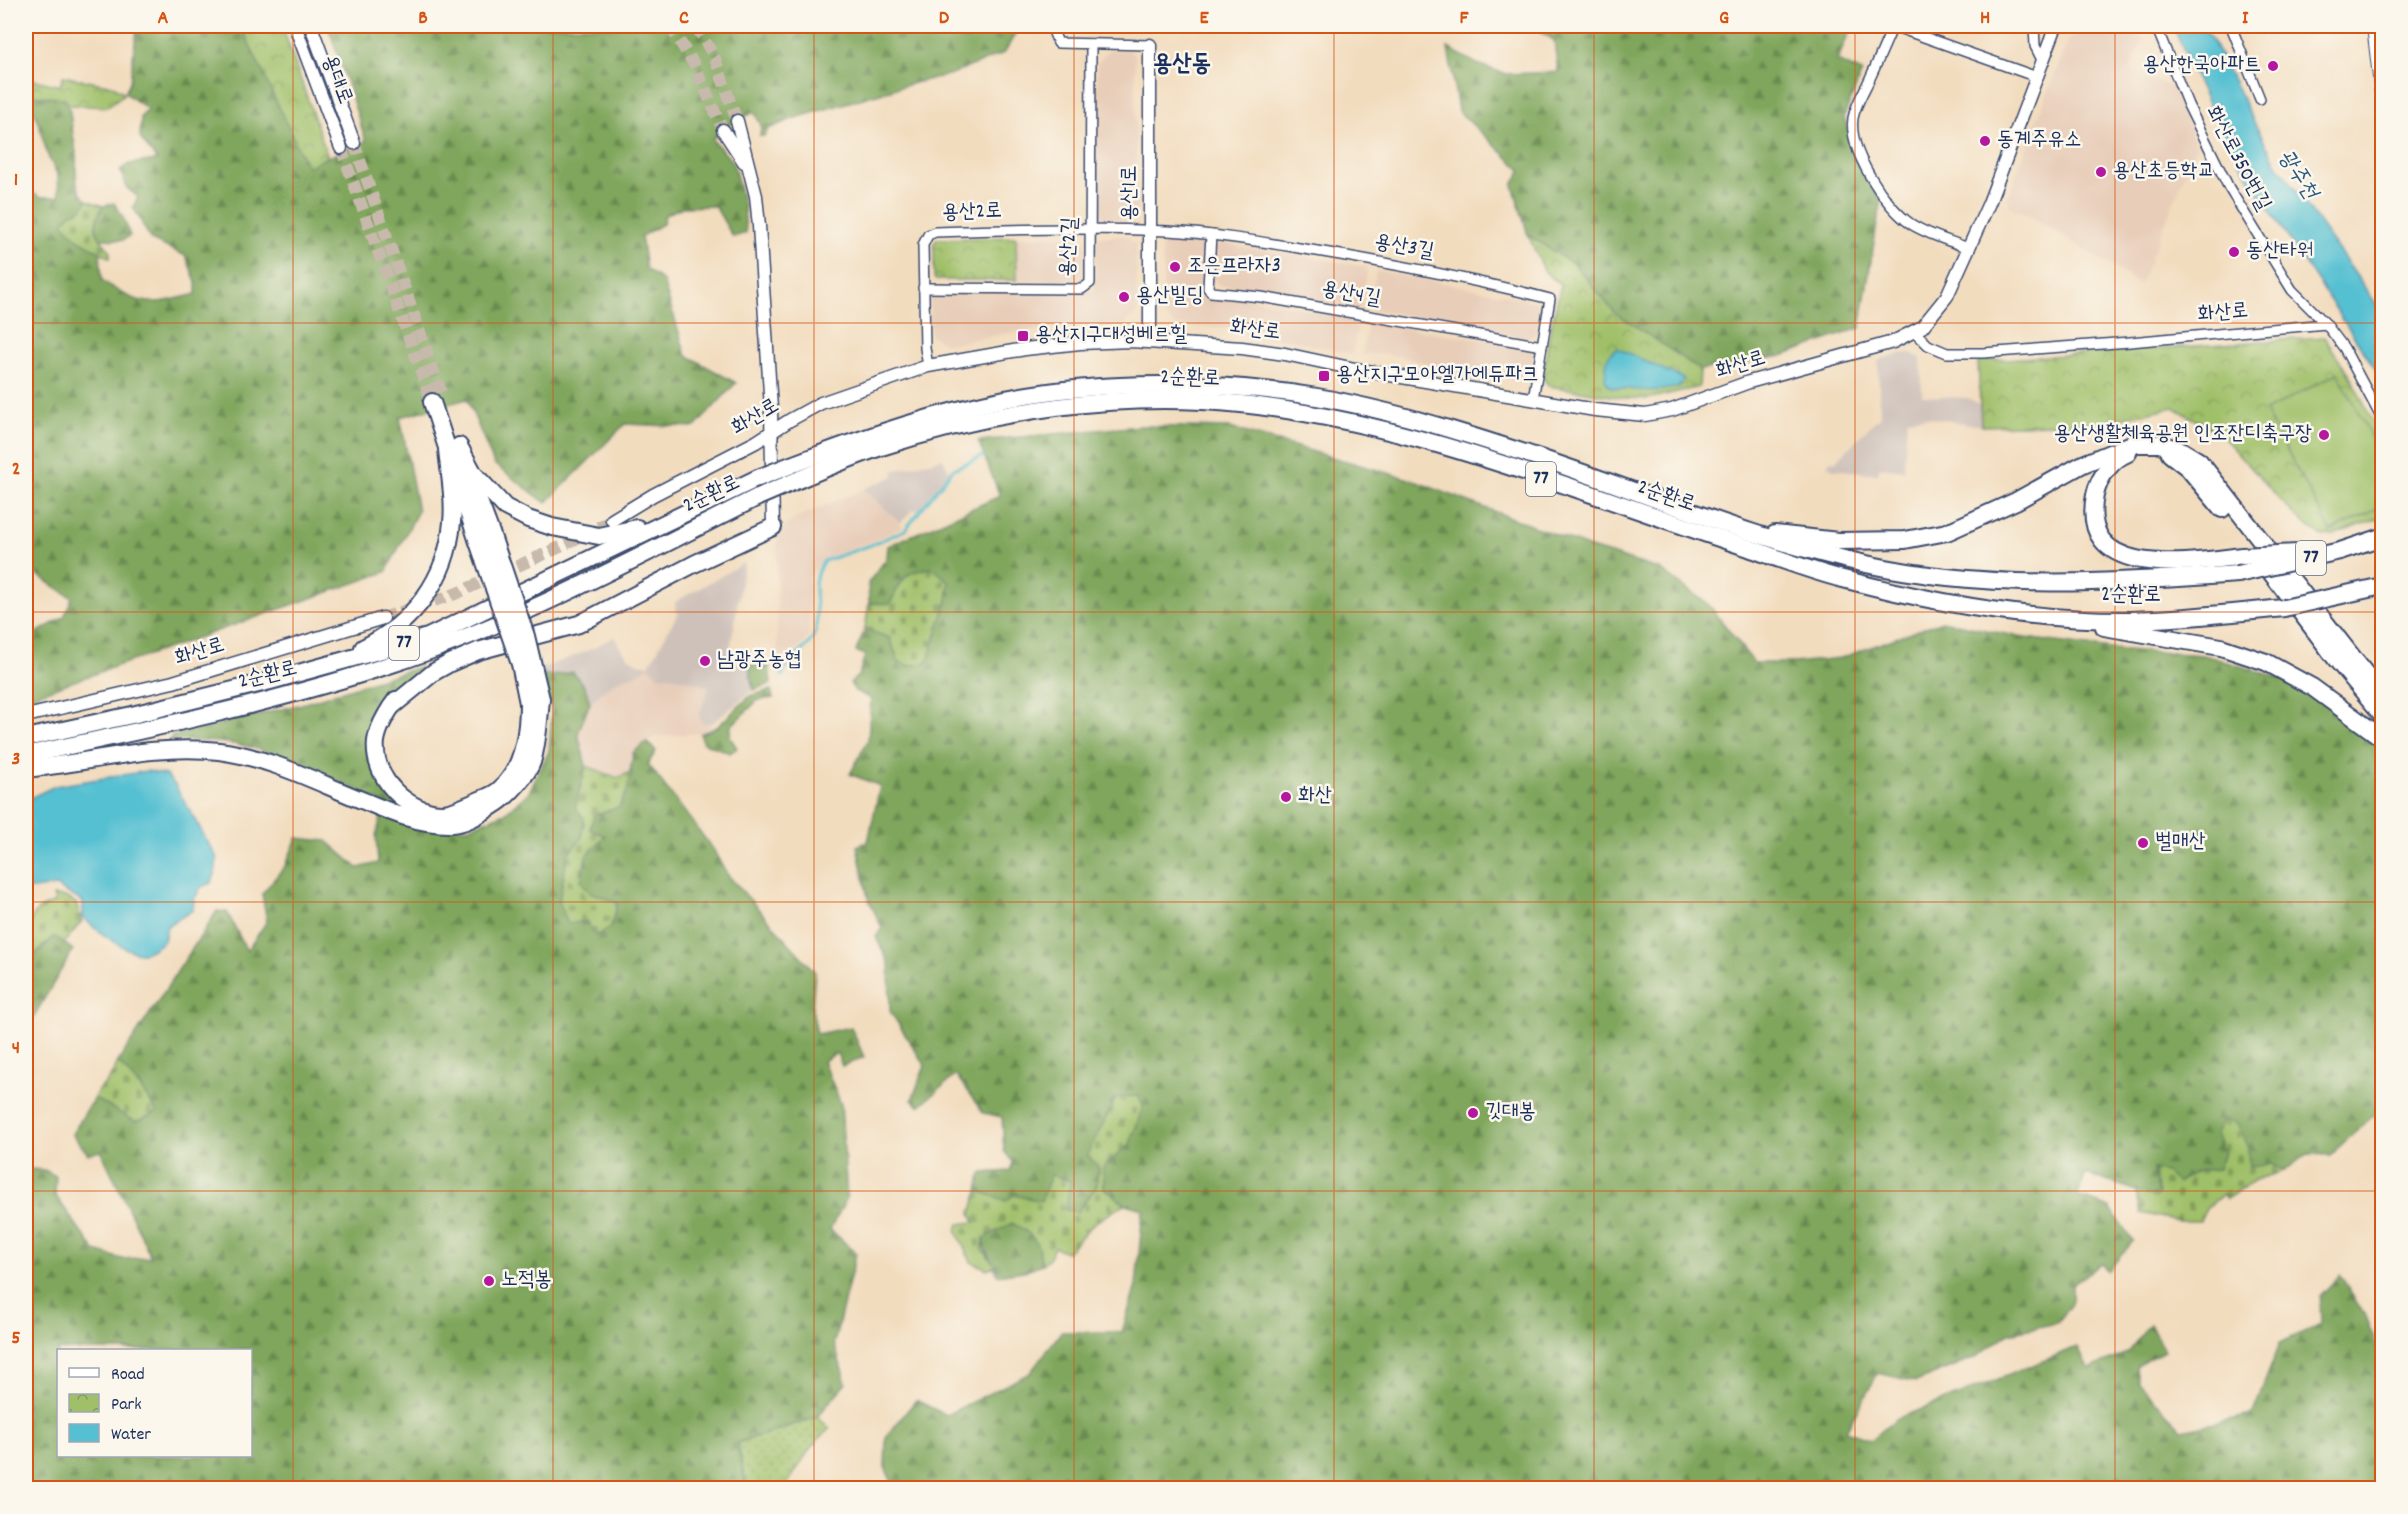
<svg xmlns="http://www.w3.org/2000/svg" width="2408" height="1514" font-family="Dekko,'Poor Story',sans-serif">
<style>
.built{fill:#e8ceb9}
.industrial{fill:#cec1ba}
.grass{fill:url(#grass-dots);stroke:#5d7763;stroke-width:1.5}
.forest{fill:url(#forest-firs);stroke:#4d6a5d;stroke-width:1.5;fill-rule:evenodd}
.cemetery{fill:url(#cemetery-stones);stroke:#5d7763;stroke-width:1.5}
.park{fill:url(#park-crowns);stroke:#5d7763;stroke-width:1.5}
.garden{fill:#9fbf68;stroke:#5d7763;stroke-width:1.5}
.water{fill:#55c0d1;stroke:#387898;stroke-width:1.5}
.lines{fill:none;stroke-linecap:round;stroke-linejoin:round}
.stream{stroke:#55c0d1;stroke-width:3}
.secondary-tunnel{stroke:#c7b9ab;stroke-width:12;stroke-dasharray:12 6;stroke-linecap:butt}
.street-casing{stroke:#3b496c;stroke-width:12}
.secondary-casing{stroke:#3b496c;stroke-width:15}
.primary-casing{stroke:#3b496c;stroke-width:16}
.highway-casing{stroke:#3b496c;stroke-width:20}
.street{stroke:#fff;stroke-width:9}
.secondary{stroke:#fff;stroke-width:12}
.primary{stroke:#fff;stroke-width:14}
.highway{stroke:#fff;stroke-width:16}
.highway-bridge-casing{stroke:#3b496c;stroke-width:20;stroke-linecap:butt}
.highway-bridge{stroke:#fff;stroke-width:16}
.grid{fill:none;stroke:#d45514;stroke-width:1.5;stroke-opacity:0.55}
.poi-dot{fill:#b5179e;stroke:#fbf7ec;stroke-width:2}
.labels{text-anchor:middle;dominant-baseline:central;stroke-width:5;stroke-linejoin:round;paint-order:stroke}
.shield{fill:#fbf7ec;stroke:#5e6b89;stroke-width:1.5}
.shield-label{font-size:20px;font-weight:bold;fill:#1b2f5e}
.poi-label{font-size:21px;fill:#1b2f5e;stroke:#fbf7ec;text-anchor:start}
.street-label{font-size:21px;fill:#1b2f5e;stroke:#fbf7ec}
.water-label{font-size:22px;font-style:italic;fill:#2c5a80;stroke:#fbf7ec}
.quarter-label{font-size:24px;font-weight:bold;fill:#1b2f5e;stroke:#fbf7ec}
.neatline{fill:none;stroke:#d45514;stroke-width:2}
.grid-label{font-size:20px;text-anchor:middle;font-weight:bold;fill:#d45514}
</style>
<defs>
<pattern id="grass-dots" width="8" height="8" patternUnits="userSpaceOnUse" patternTransform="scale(1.5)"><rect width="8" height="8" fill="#9fbf68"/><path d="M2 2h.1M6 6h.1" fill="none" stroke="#819c59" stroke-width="1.8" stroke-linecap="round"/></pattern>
<pattern id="forest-firs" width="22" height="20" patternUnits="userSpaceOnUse" patternTransform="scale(1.5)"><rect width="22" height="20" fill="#7fa65c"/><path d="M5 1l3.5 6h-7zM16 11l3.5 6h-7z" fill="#67884f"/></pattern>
<pattern id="cemetery-stones" width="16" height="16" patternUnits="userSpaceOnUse" patternTransform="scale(1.5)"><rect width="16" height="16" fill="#9fbf68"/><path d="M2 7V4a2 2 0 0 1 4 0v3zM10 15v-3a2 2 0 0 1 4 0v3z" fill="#819c59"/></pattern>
<pattern id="park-crowns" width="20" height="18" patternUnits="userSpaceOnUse" patternTransform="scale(1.5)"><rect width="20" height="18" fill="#9fbf68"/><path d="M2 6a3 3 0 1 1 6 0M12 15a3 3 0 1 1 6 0" fill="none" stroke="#819c59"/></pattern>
</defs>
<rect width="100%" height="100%" fill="#fbf7ec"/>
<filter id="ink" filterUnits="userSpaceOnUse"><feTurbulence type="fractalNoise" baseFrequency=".0167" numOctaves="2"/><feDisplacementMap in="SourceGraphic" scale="12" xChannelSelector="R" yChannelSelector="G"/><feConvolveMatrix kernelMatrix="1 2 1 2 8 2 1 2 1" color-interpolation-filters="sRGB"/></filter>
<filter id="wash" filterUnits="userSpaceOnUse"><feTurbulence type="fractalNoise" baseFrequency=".008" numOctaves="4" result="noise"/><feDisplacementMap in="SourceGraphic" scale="24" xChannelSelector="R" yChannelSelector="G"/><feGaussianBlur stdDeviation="1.35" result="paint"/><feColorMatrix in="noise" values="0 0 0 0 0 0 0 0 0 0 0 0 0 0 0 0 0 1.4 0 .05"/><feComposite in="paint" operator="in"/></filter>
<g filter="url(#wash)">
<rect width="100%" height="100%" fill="#f2dcbe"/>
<!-- built -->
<g class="built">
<path d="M2090,26H2109L2143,39L2130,69L2173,87L2197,146L2140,284L2033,218L2009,206L2007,198L2068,40Z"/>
<path d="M1109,50H1128L1135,55L1137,210L1127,219H1104L1097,214V64Z"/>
<path d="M1078,236L1086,244V275L1082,280H1017L1016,237Z"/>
<path d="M1127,236L1136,245L1137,313L1124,325L1066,327L1015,332L945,344L931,335L930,298L937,292L1095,291V240L1100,237Z"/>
<path d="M1199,239L1203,244V290L1207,295L1259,300L1359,320L1352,354L1292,340L1247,335L1226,328L1175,326L1165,316L1162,246L1167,240Z"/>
<path d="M1222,243L1368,267L1361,309L1269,291L1218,285L1212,277L1216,246Z"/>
<path d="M1376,270L1537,301L1541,308L1536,333L1529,338L1370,309Z"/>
<path d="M1368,322L1528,347L1533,354L1529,378L1523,381L1433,367L1408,358L1385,354H1362Z"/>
<path d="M864,489L903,527L878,539L824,559L816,567L809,579V635L804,643L777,662V531L798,517Z"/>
<path d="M649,665L657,675L675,677L709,686L699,716L702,723H712L706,732L654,737L633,753L632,771L618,779L586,766L578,733L590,703L614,682L636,675Z"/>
</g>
<!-- industrial -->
<g class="industrial">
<path d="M1910,353L1921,358L1922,396L1968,398L1980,405L1981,426L1925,417L1907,419L1904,470L1879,467L1878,474L1833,469L1827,465L1831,460L1835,462L1880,416L1878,362L1881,359L1899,354Z"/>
<path d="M943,458L949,471L918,511L914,509L900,523L864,489L895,476L893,471Z"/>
<path d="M744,563L728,663L749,665L753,690L712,723H702L699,716L709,686L675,677L657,675L649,666L636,675L614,682L590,703L585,687L573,672L553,676L538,674L535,671L594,648L615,636L619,646L629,658L638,663L649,665L677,615L675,602Z"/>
</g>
<!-- grass -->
<path class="grass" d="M817,1417L830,1428L811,1447L785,1488H747L737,1443Z"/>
<!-- forest -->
<g class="forest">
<path d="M137,26H241L307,166L366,141L328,26H1020L1004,53L952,74L914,83L792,119L768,129L764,136H760L761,125L754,112L731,124L712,139L733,162L744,206L746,233L733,237L715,206L682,207L665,215L663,224L641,236L646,269L663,281L686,355L736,383L695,427L625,424L546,503L494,464L467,399L400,417L418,511L386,572L26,698V639L64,617L72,598L26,567V189L40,197H59L58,176L48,156L36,116L26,94L65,99L69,105C71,120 73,136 76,152C78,170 71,185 87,200L82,209L70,214L76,238L100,252L102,280C139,308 153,305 196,294V282L186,256L151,240L133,207L138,197L127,188L120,170L129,164L157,160L140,138L141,117L148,109L125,93L130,82Z"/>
<path d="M1530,26H1852L1837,61L1862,72L1844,117L1859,167L1881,199L1860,328L1782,356L1700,370L1614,312L1575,265L1528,235L1513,185L1521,170L1458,111L1448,48L1477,64L1506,74L1558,72L1554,40Z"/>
<path d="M114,203L123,217L130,236L123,240L100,239C94,226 95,219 103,206Z"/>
<path d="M1140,426L1230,428L1409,479L1588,547L1661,570L1710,606L1754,663H1794L1841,658L1942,621L2025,638L2111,649L2204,655L2277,677L2326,704L2382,740V1108L2330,1155L2308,1154L2284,1171L2272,1164L2249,1168L2248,1146L2224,1152L2218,1169L2197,1171L2177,1183L2166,1173L2154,1169L2158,1195H2148L2086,1174L2077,1196L2110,1208L2133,1241L2108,1271L2101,1264L2072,1284V1304L2057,1323L2009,1333L1976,1357L1916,1382L1878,1373L1846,1431L1871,1440L1896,1419L1989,1383L2077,1347L2089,1369L2127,1353L2150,1324L2164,1351L2136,1366L2138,1382L2182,1430L2252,1415L2280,1343L2321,1324L2320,1296L2340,1275L2365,1316L2382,1361V1488H901L894,1487L885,1467L886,1437L916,1400L946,1415L1030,1373L1061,1332H1122L1136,1286L1143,1209L1125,1204L1104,1188L1103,1167L1130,1144L1098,1166L1097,1186L1077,1212L1066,1210L1051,1175L1042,1202L1014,1195L1006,1201L978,1191L981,1173L1010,1171L1013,1162L1004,1151L1002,1117L983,1113L956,1075L919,1106L912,1100L925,1065L890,1011L889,964L876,937L882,928L868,898L857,846L868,842L880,786L850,774L868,740L871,699L855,691L850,683L859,675L865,655L856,651L865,629L890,638L898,660L926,663L947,600L949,582L932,568C904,570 902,580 890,604L869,603L868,583L887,558L888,546L1000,496L978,441Z"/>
<path d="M749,665H769L771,684L753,690Z"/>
<path d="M419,667L421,672C389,691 383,706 372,741L408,808L400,811C351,788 302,761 250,747C224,741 197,740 171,740V736L302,704Z"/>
<path d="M573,672L585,687L590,703L578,733L586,766L575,808L584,818L582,838L568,854L559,901L617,903L590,892L581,881L586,856L605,836L590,830L594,815L619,807L627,791L633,753L646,742L656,751L648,764L713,849L727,874L815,972L812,1009L817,1034L851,1027L864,1057L842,1066L837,1053L823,1061L841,1104L847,1198L830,1229L856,1253L834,1343L846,1383L817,1417L737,1443L747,1488H26V1176L32,1169L44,1170L56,1176L55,1195L95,1251L122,1259L151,1257L101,1151L88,1154L72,1134L94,1098L136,1121L157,1112L141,1087L118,1062L217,911L227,912L247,951L267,921L262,894L285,866L297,838L327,841L358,868L378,863L376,836L381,817L467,828L505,813L529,792L549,751L552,708L538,674L553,676ZM58,1350H250V1456H58Z"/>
<path d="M771,690L773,698L758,700L731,726L730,737L737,748L730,753L704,743L700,734L717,727L750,696Z"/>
<path d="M55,936L73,950L26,1030V963Z"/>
<path d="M1012,1222C1034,1235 1038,1239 1042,1264L1024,1271L997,1275C994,1259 983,1255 984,1238Z"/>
</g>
<!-- cemetery -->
<g class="cemetery">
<path d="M87,200L103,206C91,226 94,234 110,250V258L76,238L63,223L70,214L82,209Z"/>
<path d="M933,568L949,582L947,600L927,663L906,666L898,660L890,638L865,629L869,603L890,604C902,580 904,570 933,568Z"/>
<path d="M586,766L618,778L632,771L627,791L619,807L594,815L590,829L605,836L586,856L581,881L590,892L618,903L611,927L596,936L586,921L568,924L559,901L568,854L582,838L584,818L575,808Z"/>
<path d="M53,896L65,897L76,903L82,921L64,943L54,936L26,963V924L39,909L55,902Z"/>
<path d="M118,1062L140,1087L157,1112L136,1122L94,1098L98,1090L108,1081Z"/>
<path d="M1139,1096L1143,1106L1130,1144L1103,1167L1104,1188L1125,1204L1094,1223L1067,1252L1054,1247L1050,1257L1042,1264C1038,1240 1034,1235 1012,1223L984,1238L983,1250L996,1266L987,1269L971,1262L956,1230L959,1224L975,1222L971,1213L978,1191L1006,1201L1014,1195L1041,1201L1051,1175L1070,1181L1066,1210L1077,1212L1097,1186L1098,1166L1087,1155L1117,1097Z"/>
<path d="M2224,1119L2237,1123L2248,1146L2249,1167L2272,1164L2284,1171L2255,1180L2226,1199L2222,1195L2206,1209L2200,1221H2178L2141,1213L2136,1190L2148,1195L2158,1194L2153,1169L2166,1172L2177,1183L2197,1171L2218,1169L2224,1152L2216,1134Z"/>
</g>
<!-- park -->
<g class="park">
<path d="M241,26H282L328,157L307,167Z"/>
<path d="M63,76L113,86L125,93L107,107L69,105L65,99L26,94V78L60,86Z"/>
<path d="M1528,235L1575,265L1614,312L1700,370L1699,387L1647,399L1624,398L1549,386L1543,378L1549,335L1561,285L1545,272Z"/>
<path d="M1016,237L1017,280H936L934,278V243L937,239Z"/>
<path d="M2324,337L2349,374L2382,440V517L2333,535L2321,536L2296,517L2222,436L2174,407L2097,423L1981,426L1978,361Z"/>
</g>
<!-- garden -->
<path class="garden" d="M2338,373L2382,459V507L2331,531L2265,411Z"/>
<!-- water -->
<g class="water">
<path d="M2173,26H2203C2231,69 2249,118 2276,162L2382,312V380C2330,296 2269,216 2221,129C2203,96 2188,61 2173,26Z"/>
<path d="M1617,348L1684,379L1679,387C1655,393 1634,390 1610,387L1605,380C1606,368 1605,354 1617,348Z"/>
<path d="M147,771L166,775L175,785L217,858L215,875L211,883L201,887L194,899L193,910L167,926L164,941C157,946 151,952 143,953C127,954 94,929 83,917V902L56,886L26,890V800L55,786Z"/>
</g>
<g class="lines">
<!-- stream -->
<path class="stream" d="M782,676C788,653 811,652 816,629C820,605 807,583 824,561L871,545L905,530L953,469L983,456"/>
</g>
</g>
<g filter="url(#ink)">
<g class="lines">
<!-- secondary-tunnel -->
<g class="secondary-tunnel">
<path d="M670,26L694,64L723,130"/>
<path d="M696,26L715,58L737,121"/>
<path d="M354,143L443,398"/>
<path d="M341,148L432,402"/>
<path d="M383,618L455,594L558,548L612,520"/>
</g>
<!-- street casing -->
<g class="street-casing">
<g id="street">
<path d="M1051,26L1058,43L1150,45"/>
<path d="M1893,26C1886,42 1879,59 1871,76C1865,90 1856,103 1853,118C1848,150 1885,207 1911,224C1928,235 1951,241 1970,249"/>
<path d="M1893,26L2037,77"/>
<path d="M2034,26L2035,46L2042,60"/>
<path d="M2156,26L2188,105L2229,188L2292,290L2326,324L2344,348L2382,419"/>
<path d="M2231,26L2260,99"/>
<path d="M1211,235L1208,288L1211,292L1261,297L1542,346"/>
<path d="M923,288L1082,289L1090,283L1091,44"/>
<path d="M1915,332L1928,345L1947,353H1983L2130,342L2326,324"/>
<path d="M928,366L925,348L923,245L928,235L935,232C1013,229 1091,227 1168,231C1218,234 1268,243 1317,251C1395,264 1473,279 1550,299L1533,399"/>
</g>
</g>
<!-- secondary casing -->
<g class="secondary-casing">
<g id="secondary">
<path d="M295,26L341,148"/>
<path d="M311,26L354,143"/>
<path d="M1150,45V341"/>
<path d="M737,121L756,196L759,226L771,408L773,527"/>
<path d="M723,130L744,162"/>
<path d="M612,520L653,495L756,442L790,420L821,403L928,366L1025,349L1080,343L1131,341L1242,348L1285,354L1355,369L1595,410L1645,415L1672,410L1749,382L1893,342L1922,327L1947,296L1989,203L2056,26"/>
<path d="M26,716L173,682L383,618"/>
</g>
</g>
<!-- primary casing -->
<g class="primary-casing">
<path id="primary" d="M2374,26L2382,94"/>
</g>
<!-- highway casing -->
<g class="highway-casing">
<g id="highway">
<path d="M432,402L477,539"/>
<path d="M459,446L474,474L505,507L528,519L552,527L599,536L637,528"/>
<path d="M2128,453C2111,460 2099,477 2095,495C2078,582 2192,562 2242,556"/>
<path d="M2170,454L2188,468L2222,509"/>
<path d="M791,465C861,438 931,414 1005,399C1098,380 1223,381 1317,397C1392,410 1467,434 1540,458C1648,494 1755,540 1866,564C1988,591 2114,583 2238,574"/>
<path d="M468,472L491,533"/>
<path d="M800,479C826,468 852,457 878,448C994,410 1120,391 1241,404C1415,422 1583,494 1749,548C1780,559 1811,571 1843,579C1937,604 2034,621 2131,620C2182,619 2233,613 2284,608"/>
<path d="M1775,534L1838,541L1905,540L1947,532L2016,501L2083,464L2132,444H2159L2181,450L2199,461L2382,695"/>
<path d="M2260,558L2336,659L2382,714"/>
<path d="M2104,627L2221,647L2266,662L2312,687L2382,738"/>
<path d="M363,648C413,623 447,580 452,522C455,498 449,473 447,449"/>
<path d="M396,700C388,711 378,728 376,741C372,778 407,813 443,813C452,813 465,806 473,803C481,799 492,796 498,791C523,771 528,733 528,703"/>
<path d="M391,707L434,672L450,663L478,651L579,624L694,564L773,527"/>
<path d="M26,738L132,715L270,681L428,637L758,478"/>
<path d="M26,755C150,729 275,703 395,663C519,622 641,555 758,497"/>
<path d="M26,769C90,763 154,743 219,751C273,758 320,784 369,803C395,814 420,824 448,824C466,825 483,812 497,803C508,796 528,774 532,762C538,742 539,720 541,699"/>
</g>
</g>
<!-- street -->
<use href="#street" class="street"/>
<!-- secondary -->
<use href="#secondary" class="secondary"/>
<!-- primary -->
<use href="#primary" class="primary"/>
<!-- highway -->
<use href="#highway" class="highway"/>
<!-- highway-bridge casing -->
<g class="highway-bridge-casing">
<g id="highway-bridge">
<path d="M758,478L791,465"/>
<path d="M758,497L800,479"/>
<path d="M491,533L526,636L541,699"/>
<path d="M477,539L520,664L528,703"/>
<path d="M2242,556L2297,553"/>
<path d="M2238,574L2340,551L2382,537"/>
<path d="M2284,608L2382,586"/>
</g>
</g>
<!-- highway-bridge -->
<use href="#highway-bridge" class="highway-bridge"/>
</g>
</g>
<!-- grid -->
<path class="grid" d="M293,26V1488M553,26V1488M814,26V1488M1074,26V1488M1334,26V1488M1594,26V1488M1855,26V1488M2115,26V1488M26,323H2382M26,612H2382M26,902H2382M26,1191H2382"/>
<!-- markers -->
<g class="poi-dot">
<circle cx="2273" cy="66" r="6"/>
<circle cx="1985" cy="141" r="6"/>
<circle cx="2101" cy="172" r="6"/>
<circle cx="2234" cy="252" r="6"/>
<circle cx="1175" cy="267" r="6"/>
<circle cx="1124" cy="297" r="6"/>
<rect x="1017" y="330" width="12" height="12" rx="3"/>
<rect x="1318" y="370" width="12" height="12" rx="3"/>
<circle cx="2324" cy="435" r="6"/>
<circle cx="705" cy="661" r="6"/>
<circle cx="1286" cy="797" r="6"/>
<circle cx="2143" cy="843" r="6"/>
<circle cx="1473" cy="1113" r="6"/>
<circle cx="489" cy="1281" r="6"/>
</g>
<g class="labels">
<!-- shield labels -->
<g class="shield">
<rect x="1526" y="462" width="30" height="34" rx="4.5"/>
<rect x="2296" y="541" width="30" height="34" rx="4.5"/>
<rect x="389" y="626" width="30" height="34" rx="4.5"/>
</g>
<g class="shield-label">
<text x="1541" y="479">77</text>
<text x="2311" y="558">77</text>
<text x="404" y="643">77</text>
</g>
<!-- poi labels -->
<g class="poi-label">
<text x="2261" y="66" text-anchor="end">용산한국아파트</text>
<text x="1997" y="141">동계주유소</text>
<text x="2113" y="172">용산초등학교</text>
<text x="2246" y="252">동산타워</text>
<text x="1187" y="267">조은프라자3</text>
<text x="1136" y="297">용산빌딩</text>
<text x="1035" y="336">용산지구대성베르힐</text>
<text x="1336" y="376">용산지구모아엘가에듀파크</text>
<text x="2312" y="435" text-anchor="end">용산생활체육공원 인조잔디축구장</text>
<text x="717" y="661">남광주농협</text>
<text x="1298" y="797">화산</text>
<text x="2155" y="843">벌매산</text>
<text x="1485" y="1113">깃대봉</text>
<text x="501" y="1281">노적봉</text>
</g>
<!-- street labels -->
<g class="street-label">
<text transform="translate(336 80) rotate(69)">용대로</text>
<text transform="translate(2237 159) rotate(62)">화산로350번길</text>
<text transform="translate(1131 193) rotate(-90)">용산1로</text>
<text transform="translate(972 213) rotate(-2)">용산2로</text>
<text transform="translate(1070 247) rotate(-87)">용산2길</text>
<text transform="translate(1404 248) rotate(10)">용산3길</text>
<text transform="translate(1351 295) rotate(10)">용산4길</text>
<text transform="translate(2223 314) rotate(-5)">화산로</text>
<text transform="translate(1255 331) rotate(7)">화산로</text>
<text transform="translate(1741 366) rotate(-17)">화산로</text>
<text transform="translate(1190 379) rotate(2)">2순환로</text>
<text transform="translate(756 418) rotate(-31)">화산로</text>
<text transform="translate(712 495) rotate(-26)">2순환로</text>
<text transform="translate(1666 497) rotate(19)">2순환로</text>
<text x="2131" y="596">2순환로</text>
<text transform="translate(200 653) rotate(-17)">화산로</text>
<text transform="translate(268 676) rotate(-14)">2순환로</text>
</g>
<!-- water labels -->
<g class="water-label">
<text transform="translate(2297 175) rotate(57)">광주천</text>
</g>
<!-- quarter labels -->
<g class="quarter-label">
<text x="1182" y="65">용산동</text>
</g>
</g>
<!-- margin -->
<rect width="2408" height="1514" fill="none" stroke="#fbf7ec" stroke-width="66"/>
<!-- legend -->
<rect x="57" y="1349" width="195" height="108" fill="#fbf7ec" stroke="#a1a7b3" stroke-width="1.5"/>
<rect x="69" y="1368" width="30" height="9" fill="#ffffff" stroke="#a1a7b3" stroke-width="1.5"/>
<text x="111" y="1379" font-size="18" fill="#1b2f5e">Road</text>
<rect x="69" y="1394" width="30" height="18" fill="url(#park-crowns)" stroke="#a1a7b3" stroke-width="1.5"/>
<text x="111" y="1409" font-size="18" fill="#1b2f5e">Park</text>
<rect x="69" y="1424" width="30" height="18" fill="#55c0d1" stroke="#a1a7b3" stroke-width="1.5"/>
<text x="111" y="1439" font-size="18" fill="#1b2f5e">Water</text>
<rect x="33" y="33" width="2342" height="1448" class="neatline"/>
<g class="grid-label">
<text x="163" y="23">A</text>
<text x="423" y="23">B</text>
<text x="684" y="23">C</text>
<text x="944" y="23">D</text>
<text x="1204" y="23">E</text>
<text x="1464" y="23">F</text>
<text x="1724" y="23">G</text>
<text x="1985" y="23">H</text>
<text x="2245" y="23">I</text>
<text x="16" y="185">1</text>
<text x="16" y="474">2</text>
<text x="16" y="764">3</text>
<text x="16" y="1053">4</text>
<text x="16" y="1343">5</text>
</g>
</svg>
